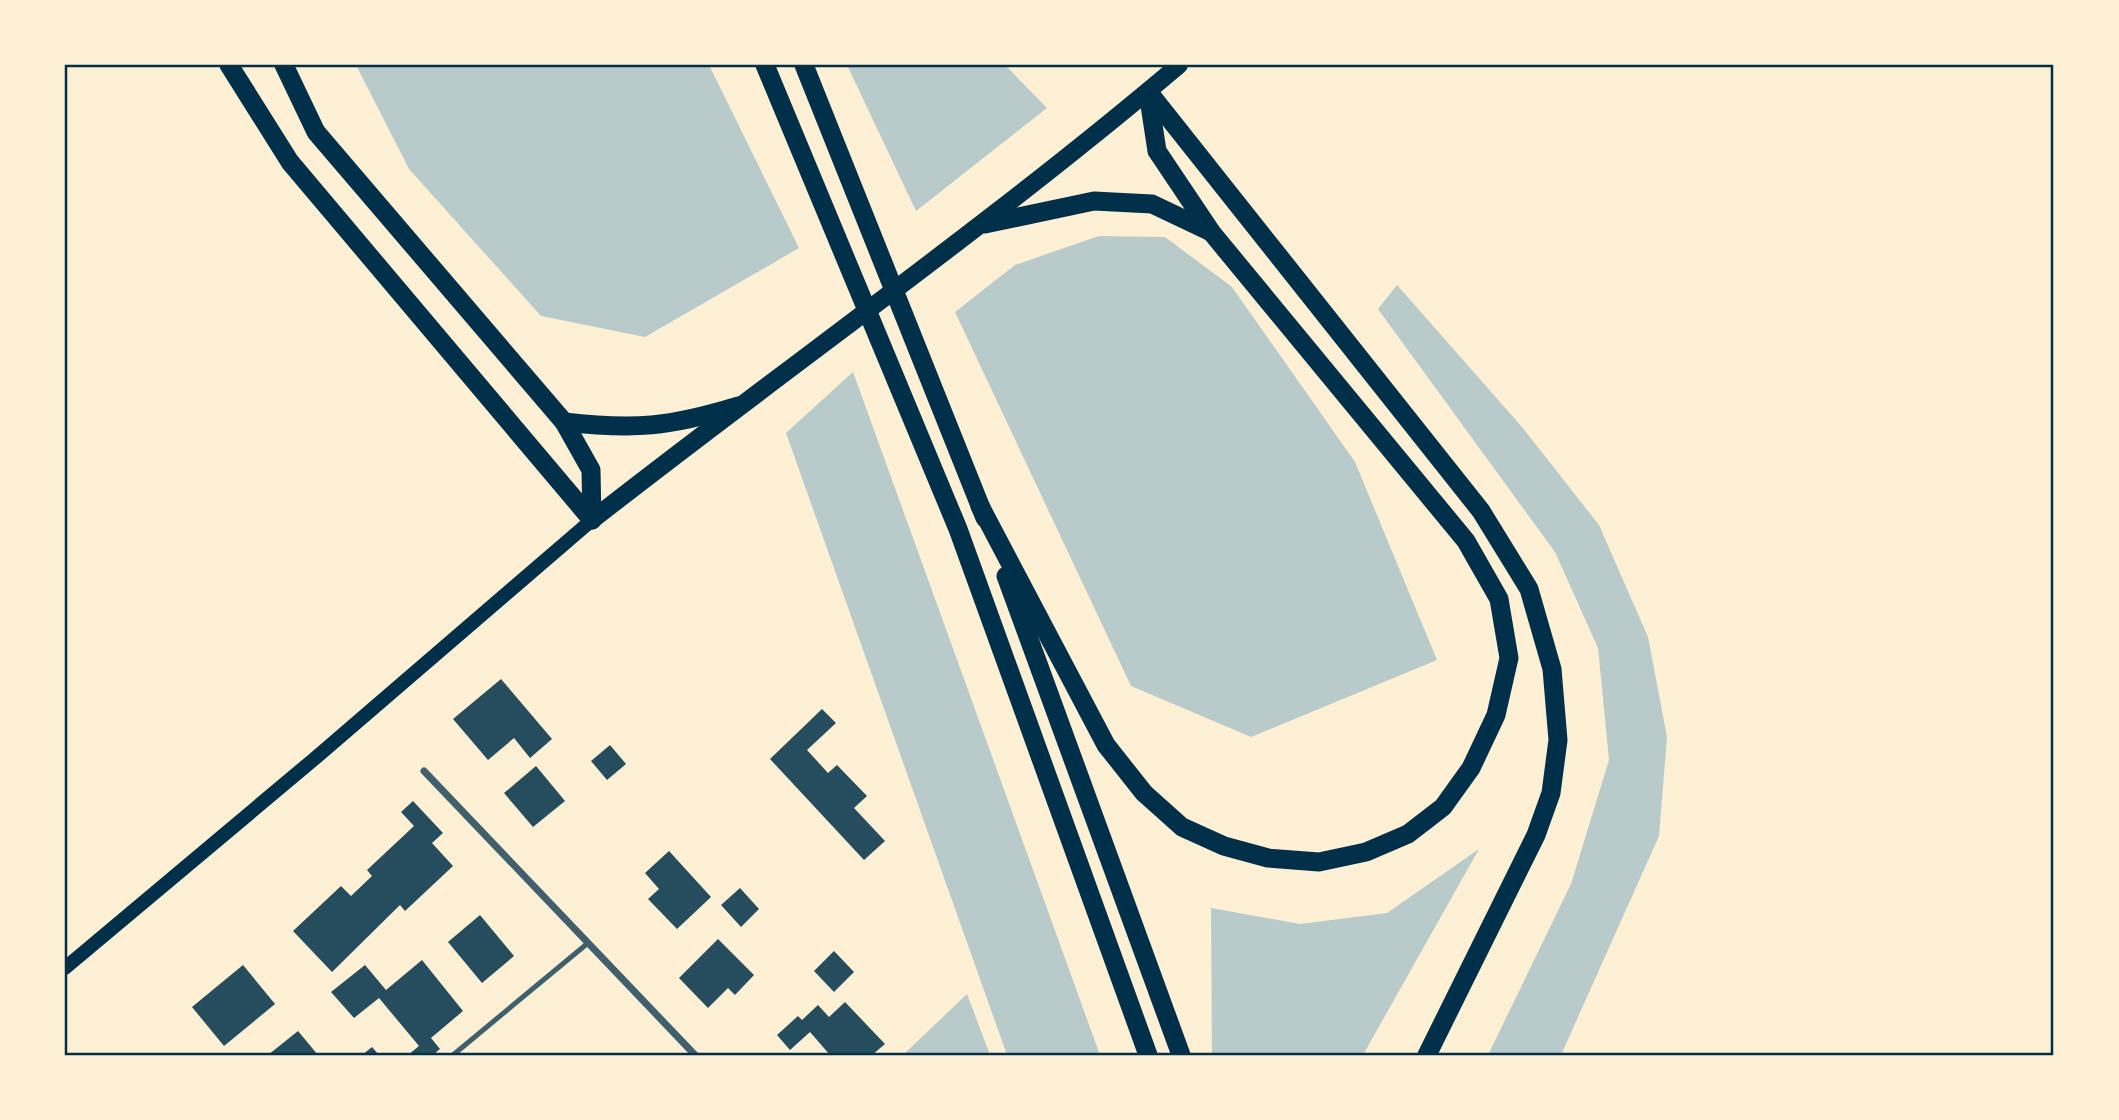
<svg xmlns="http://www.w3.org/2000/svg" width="2119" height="1120" font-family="Ubuntu,sans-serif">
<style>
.green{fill:#b9caca}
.building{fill:#264d5e}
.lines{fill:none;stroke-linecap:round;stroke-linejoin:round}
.service{stroke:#3f606c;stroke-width:5}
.minor{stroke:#3f606c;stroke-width:7}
.secondary{stroke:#003049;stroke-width:14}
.primary{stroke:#003049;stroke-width:18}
.trunk{stroke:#003049;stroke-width:19}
.neatline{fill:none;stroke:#003049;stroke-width:2.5}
</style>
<rect width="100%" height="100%" fill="#fdf0d5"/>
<!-- green -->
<g class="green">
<path d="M356,65H709L799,248L645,337L541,316L409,169Z"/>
<path d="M847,65H1005L1047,108L916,211Z"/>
<path d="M1099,236L1165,237L1232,287L1355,462L1437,660L1251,737L1131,686L955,312L1015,265Z"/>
<path d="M1397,285L1522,427L1599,525L1648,637L1667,737L1659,836L1561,1055H1488L1571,884L1609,760L1598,648L1555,552L1378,309Z"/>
<path d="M853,372L1100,1055H1007L786,433Z"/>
<path d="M1479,849L1363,1055H1212L1211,908L1300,924L1387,913Z"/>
<path d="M967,994L990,1055H903Z"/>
</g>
<!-- building -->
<g class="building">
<path d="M501,679L552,739L530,758L514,738L488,760L453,719Z"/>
<path d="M822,709L836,723L807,750L828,773L837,765L867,796L854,808L885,841L864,860L770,759Z"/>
<path d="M610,745L626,764L607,780L591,761Z"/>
<path d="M536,766L565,801L533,827L504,793Z"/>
<path d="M413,801L443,833L432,843L453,866L405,911L400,905L332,972L293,931L341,886L351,896L372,876L367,870L414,826L401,812Z"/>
<path d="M669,851L711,897L677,929L648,899L659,889L645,873Z"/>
<path d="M740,888L759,909L741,927L721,905Z"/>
<path d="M480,915L514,956L482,983L448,942Z"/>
<path d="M718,939L754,975L735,995L728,988L708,1008L679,978Z"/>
<path d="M834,951L854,972L834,992L814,971Z"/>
<path d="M422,960L463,1011L431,1038L440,1049L433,1055H408L419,1046L379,998L354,1018L331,992L365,965L386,990Z"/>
<path d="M243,965L275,1004L224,1046L192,1007Z"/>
<path d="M845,1002L885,1044L872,1055H830L810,1032L790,1050L777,1035L798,1016L802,1020L818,1005L829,1017Z"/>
<path d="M298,1031L318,1055H268Z"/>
<path d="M372,1047L379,1055H362Z"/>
</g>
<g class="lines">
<!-- service -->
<path class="service" d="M453,1055L588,943"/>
<!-- minor -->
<path class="minor" d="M424,771L695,1055"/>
<!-- secondary -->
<path class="secondary" d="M65,968L313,760L592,520"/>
<!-- primary -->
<path class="primary" d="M592,520C787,367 990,225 1179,65"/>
<!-- trunk -->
<g class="trunk">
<path d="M229,65L290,162L592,520"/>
<path d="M284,65L316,132L564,422L591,470L592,520"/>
<path d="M765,65L958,529L1148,1055"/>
<path d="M804,65L985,518"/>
<path d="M1150,94L1481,511L1529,589L1552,669L1558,740L1551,793L1536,835L1427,1055"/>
<path d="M985,224L1094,201L1152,204L1211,232"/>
<path d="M564,422C635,430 669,427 738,406"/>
<path d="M980,506L1106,745L1144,793L1182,827L1224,846L1268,858L1319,862L1366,852L1408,834L1443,807L1471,768L1496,715L1509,658L1499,599L1466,541L1212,233L1157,151L1148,92"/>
<path d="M1006,576L1181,1055"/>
</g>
</g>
<!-- border -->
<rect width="2119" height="1120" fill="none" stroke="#fdf0d5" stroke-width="133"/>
<rect x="66" y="66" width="1986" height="988" class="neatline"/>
</svg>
